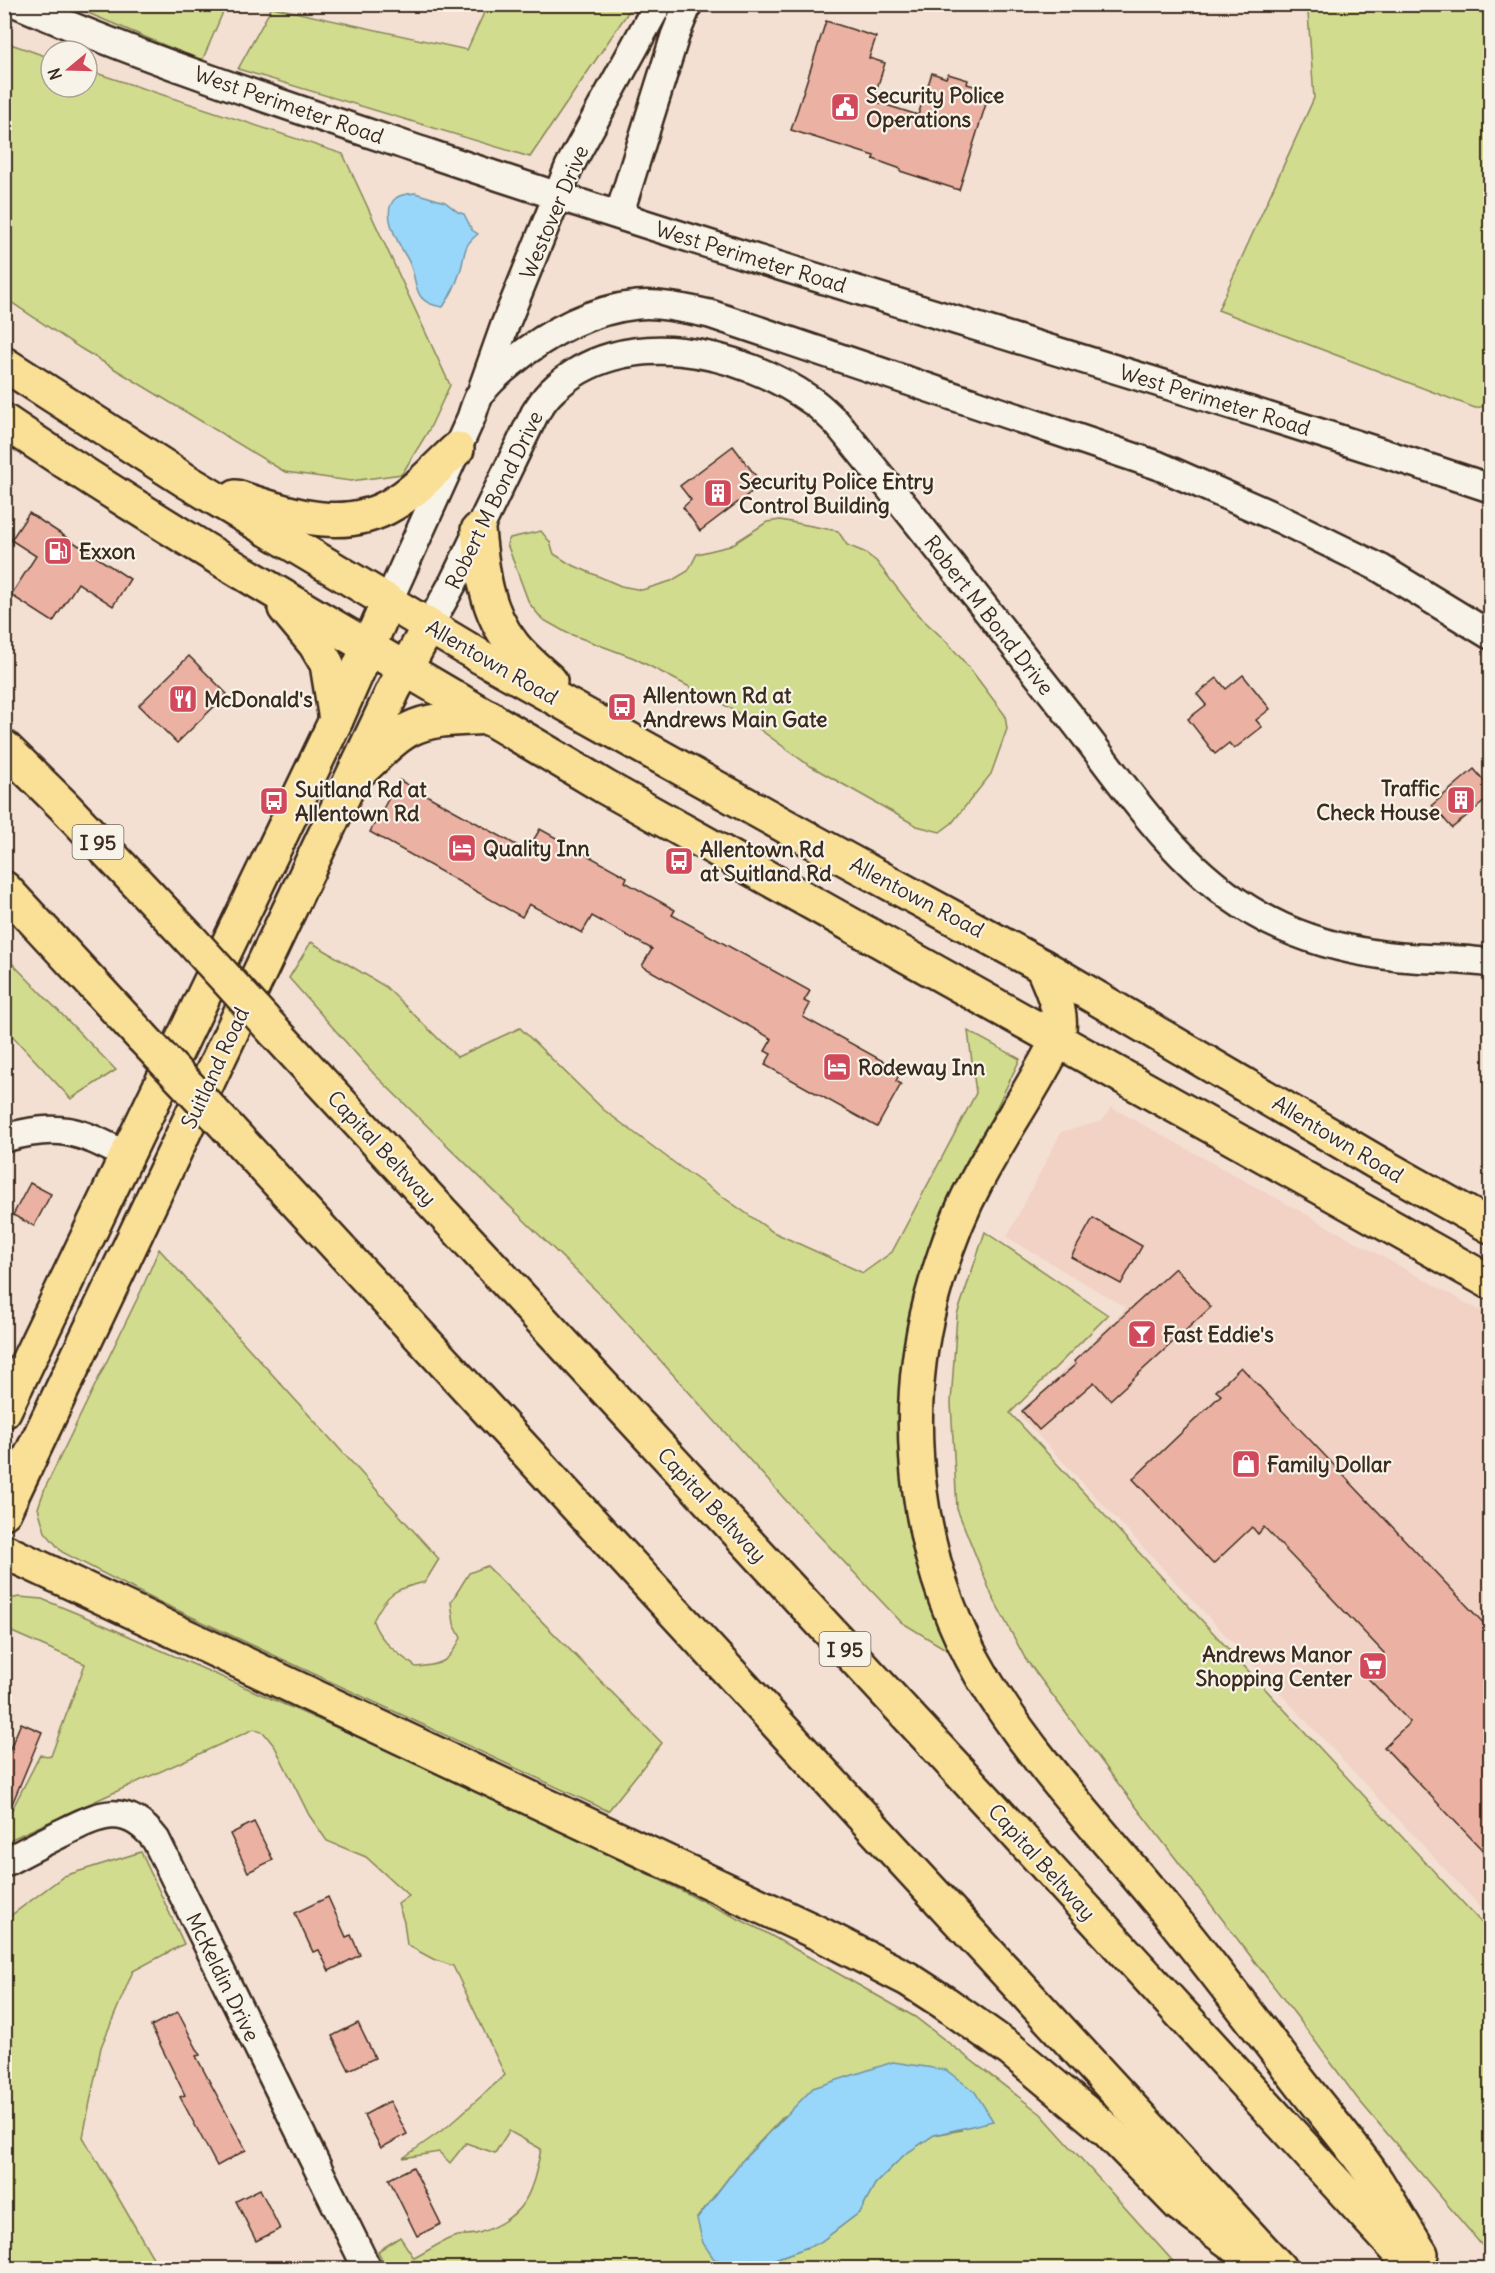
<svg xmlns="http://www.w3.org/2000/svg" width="1495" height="2273" font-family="Delius,sans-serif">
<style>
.built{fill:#f1d2c5}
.green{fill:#d1dc8f;stroke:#868356;stroke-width:1.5}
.water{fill:#98d7f9;stroke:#7392a1;stroke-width:1.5}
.building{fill:#ebb2a3;stroke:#3b2a1e;stroke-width:1.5}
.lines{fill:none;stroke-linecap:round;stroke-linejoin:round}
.minor-casing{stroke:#3b2a1e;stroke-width:32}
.major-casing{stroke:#3b2a1e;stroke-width:38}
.highway-casing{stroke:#3b2a1e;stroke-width:38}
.minor{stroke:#f7f3e8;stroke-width:27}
.major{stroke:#fadf96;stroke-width:33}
.highway{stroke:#fadf96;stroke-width:33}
.highway-bridge-casing{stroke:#3b2a1e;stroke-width:38;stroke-linecap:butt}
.highway-bridge{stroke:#fadf96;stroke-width:33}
.labels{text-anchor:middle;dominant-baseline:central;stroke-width:4.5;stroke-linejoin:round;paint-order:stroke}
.shield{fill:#f7f3e8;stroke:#73665b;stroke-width:1.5}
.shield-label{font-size:20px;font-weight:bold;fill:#3b2a1e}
.poi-label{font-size:21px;font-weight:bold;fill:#3b2a1e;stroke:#f7f3e8;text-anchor:start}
.street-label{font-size:21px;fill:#3b2a1e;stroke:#f7f3e8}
</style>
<rect width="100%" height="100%" fill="#f3e0d3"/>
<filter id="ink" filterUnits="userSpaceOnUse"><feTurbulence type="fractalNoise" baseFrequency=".0167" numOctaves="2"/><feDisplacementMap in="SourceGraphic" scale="12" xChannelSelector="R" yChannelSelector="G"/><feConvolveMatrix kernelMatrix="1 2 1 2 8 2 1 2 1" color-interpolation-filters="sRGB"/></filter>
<g filter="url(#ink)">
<!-- built -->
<path class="built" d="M1111,1107L1490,1316V1917L1019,1415L1126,1308L1007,1237L1061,1132L1102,1121Z"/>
<!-- green -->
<g class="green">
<path d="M488,4L633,5L530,157L238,69L272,7L467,50Z"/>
<path d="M69,5H226L202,61Z"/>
<path d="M1292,5H1478L1490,25V405L1475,408L1218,310L1314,98L1308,13Z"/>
<path d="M5,42L51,58V87H87V70L343,154L450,385L429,430L402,474L351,481L285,472L80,348L5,298Z"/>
<path d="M780,520L838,531L847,545L864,552L876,561L918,615L948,643L971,670L1005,715L1007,729L991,774L952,823L940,832L917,826L807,764L732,709L634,658L567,633L542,619L529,603L507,544L510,538L541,531L550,542L554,554L570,564L621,586L642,590L671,581L688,571L697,554L730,546L767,522Z"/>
<path d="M311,942L386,987L457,1057L520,1028L604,1110L680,1167L773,1232L863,1273L892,1252L976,1093L968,1031L1020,1059L979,1144L934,1229L913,1311L952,1653L901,1622L790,1505L609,1303L374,1074L289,978Z"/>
<path d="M5,956L116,1070L71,1099L5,1028Z"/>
<path d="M985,1232L1108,1315L1010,1413L1490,1932V2255L1357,2098L1298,2018L1117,1782L1025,1658L992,1596L957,1509L951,1403L957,1315Z"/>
<path d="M159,1249L439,1559L425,1582C395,1589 387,1592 373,1621C379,1641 400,1655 416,1667C443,1664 448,1663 461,1638L454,1624L451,1602L469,1573L487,1566L662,1743L608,1811L149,1597L62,1552L45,1532L38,1508L45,1488L141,1291Z"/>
<path d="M19,1597L42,1599L81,1615L417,1763L565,1833L763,1931L915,2017L1041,2114L1179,2268H775L772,2260L819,2243L860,2212L875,2184L904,2155L934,2135L962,2130L784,2116L740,2163L697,2218L727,2261L753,2259L757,2268H386L378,2251L400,2237L414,2258C426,2252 439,2243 451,2238C460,2234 470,2236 479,2233C526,2217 532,2193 541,2149L509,2131L495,2153L466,2143L450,2163L439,2152L403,2158L448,2126L505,2075L453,1966L433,1959L407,1945L404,1922L398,1904L409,1896L366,1857L327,1841L309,1815L275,1747L264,1733L254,1729L5,1842L4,1825L40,1755L51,1756L85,1664L5,1629V1600Z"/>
<path d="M141,1852L184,1944L133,1971L101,2047L83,2137L159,2268H5V1920L64,1876Z"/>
</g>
<!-- water -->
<g class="water">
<path d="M415,193L445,202L458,212L464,214L472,230L478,234C461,247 466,255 460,272C456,285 451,295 443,307C408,303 420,278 407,258C399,245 379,211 396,198C401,194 409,194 415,193Z"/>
<path d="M893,2062L946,2070L975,2092L993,2121L934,2135L904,2155L875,2184L860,2212L819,2243L772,2260L775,2268H757L753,2259L727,2262L714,2259L703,2243L697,2219L740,2163L813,2088Z"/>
</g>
<!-- building -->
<g class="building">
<path d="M826,21L876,37L869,58L885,63L873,101L918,115L932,73L946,78L948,74L968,80L967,84L990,91L959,190L900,171L901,169L873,159L874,156L791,130Z"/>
<path d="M733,446L762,484L700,531L683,507L691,500L680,486Z"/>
<path d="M29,513L130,579L113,606L78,583L53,622L11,595L36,556L11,540Z"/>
<path d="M189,656L227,694L177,743L139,705Z"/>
<path d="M1243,675L1270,709L1256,720L1262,727L1234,749L1229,743L1215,754L1188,719L1206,705L1197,694L1217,678L1226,689Z"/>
<path d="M1474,769L1491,789V796L1452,828L1432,805Z"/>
<path d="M399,780L527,851L540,829L627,877L625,882L675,910L672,915L810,991L804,1001L810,1004L803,1017L901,1071L896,1081L901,1084L877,1127L765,1065L771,1054L765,1051L772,1039L642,966L652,949L592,916L582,933L529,904L522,917L370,832Z"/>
<path d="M30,1183L51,1194L34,1226L13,1215Z"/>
<path d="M1093,1218L1142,1246L1121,1284L1071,1257Z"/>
<path d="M1175,1268L1211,1307L1110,1400L1094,1382L1039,1430L1022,1411L1076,1364L1074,1361Z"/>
<path d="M1241,1367L1491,1631V1859L1384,1747L1410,1722L1363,1673L1384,1653L1264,1527L1258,1534L1252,1527L1213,1564L1133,1479L1221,1395L1216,1391Z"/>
<path d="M21,1723L42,1732L5,1821L4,1763Z"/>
<path d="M254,1822L273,1860L248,1872L230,1834Z"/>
<path d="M328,1897L346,1937L351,1935L360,1955L329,1971L319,1950L313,1952L295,1913Z"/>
<path d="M178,2012L200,2055L196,2056L246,2150L217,2166L180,2097L185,2095L151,2026Z"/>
<path d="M358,2023L375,2058L349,2070L332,2036Z"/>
<path d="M390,2101L407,2134L381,2148L364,2115Z"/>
<path d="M413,2167L441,2224L417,2236L389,2179Z"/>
<path d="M260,2189L280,2229L256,2241L236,2201Z"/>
</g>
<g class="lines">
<!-- minor casing -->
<g class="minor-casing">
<g id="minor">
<path d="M18,4C152,62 291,107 428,153C780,272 1138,371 1490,488"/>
<path d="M619,215L675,36L688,4"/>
<path d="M483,387L505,325L569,167L658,4"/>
<path d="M388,602L471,418C474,410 476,400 481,393C488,382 500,372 510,364C547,333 589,310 637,305C662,303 686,309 710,314L1157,465L1280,519L1380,568L1490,635"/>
<path d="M429,626L454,581L535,413C540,406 545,397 552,391C621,323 741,350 812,401C821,407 828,415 836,422C916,518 992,618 1070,716C1134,797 1185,883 1282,927C1320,944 1359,953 1400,957C1430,960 1461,958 1490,963"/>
<path d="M4,1138C60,1123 78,1130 127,1156"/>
<path d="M4,1863C22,1853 40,1844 58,1835C96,1816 125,1799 156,1840L367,2268"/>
</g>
</g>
<!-- major casing -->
<g class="major-casing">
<g id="major">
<path d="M4,364L188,482L481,657L805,837L1042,966L1376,1162L1490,1226"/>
<path d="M4,421C199,553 404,666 605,787L1490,1282"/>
<path d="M236,497C287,513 343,535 393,504C417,490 436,468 457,449"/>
<path d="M478,530C482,571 486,612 513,645C523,658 537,669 550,681"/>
<path d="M285,608L315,644L327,664L336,720"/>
<path d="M362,769C377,756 392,738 410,729C434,717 463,719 489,717"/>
<path d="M4,1411L336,720L388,602"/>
<path d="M4,1512L394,689L429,626"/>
</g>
</g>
<!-- highway casing -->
<g class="highway-casing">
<g id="highway">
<path d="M4,747L64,806L190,939"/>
<path d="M4,888L142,1037"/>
<path d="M1042,966C1052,990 1065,1014 1057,1041C1033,1089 1001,1134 976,1182C956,1219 942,1259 931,1300C899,1423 917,1566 982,1676C1035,1764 1109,1840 1174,1920C1217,1973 1258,2027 1299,2081C1325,2115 1354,2147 1377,2182C1392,2206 1406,2230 1421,2254"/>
<path d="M274,1031L995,1810L1414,2268"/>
<path d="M228,1128L1279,2268"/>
<path d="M4,1551L820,1934L908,1979L945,2003L1011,2050L1107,2130L1179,2204L1245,2253"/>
</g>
</g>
<!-- minor -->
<use href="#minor" class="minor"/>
<!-- major -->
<use href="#major" class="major"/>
<!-- highway -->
<use href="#highway" class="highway"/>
<!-- highway-bridge casing -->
<g class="highway-bridge-casing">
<g id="highway-bridge">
<path d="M190,939L274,1031"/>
<path d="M142,1037L228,1128"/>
</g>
</g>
<!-- highway-bridge -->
<use href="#highway-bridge" class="highway-bridge"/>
</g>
</g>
<!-- icons -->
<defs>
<g id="civic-square" transform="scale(1.5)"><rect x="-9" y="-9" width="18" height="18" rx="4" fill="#d1495b" stroke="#f7f3e8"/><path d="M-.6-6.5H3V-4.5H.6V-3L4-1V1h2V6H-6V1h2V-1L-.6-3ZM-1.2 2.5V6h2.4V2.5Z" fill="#fff"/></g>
<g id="building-square" transform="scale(1.5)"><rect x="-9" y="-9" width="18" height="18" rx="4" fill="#d1495b" stroke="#f7f3e8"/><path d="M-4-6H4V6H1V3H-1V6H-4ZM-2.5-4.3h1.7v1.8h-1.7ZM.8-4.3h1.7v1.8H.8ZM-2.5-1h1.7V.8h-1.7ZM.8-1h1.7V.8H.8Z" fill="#fff"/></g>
<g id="fuel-square" transform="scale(1.5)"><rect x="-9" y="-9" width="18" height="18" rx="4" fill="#d1495b" stroke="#f7f3e8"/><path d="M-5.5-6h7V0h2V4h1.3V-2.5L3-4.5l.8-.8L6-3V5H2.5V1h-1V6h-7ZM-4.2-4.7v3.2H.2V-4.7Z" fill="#fff"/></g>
<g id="restaurant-square" transform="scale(1.5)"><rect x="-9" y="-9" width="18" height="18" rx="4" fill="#d1495b" stroke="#f7f3e8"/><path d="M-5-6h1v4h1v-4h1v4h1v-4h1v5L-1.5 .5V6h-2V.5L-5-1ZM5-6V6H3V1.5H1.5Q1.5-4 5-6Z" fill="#fff"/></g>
<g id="bus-square" transform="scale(1.5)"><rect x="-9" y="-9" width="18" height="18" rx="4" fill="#d1495b" stroke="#f7f3e8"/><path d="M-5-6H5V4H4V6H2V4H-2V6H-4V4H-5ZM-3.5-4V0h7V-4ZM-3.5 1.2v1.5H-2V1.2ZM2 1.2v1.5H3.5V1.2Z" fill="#fff"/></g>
<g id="hotel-square" transform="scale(1.5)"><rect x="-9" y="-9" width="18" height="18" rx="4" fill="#d1495b" stroke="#f7f3e8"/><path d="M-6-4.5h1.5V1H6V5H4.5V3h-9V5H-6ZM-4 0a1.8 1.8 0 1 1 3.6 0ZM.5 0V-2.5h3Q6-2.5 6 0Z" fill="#fff"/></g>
<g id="bar-square" transform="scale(1.5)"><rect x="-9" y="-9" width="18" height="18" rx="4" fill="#d1495b" stroke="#f7f3e8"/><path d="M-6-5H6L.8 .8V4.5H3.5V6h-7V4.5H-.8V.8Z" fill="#fff"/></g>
<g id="shop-square" transform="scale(1.5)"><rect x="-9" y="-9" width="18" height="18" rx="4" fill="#d1495b" stroke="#f7f3e8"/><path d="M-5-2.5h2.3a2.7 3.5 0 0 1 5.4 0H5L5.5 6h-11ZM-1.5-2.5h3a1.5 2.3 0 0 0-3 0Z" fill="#fff"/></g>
<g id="supermarket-square" transform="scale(1.5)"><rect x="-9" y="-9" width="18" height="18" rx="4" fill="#d1495b" stroke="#f7f3e8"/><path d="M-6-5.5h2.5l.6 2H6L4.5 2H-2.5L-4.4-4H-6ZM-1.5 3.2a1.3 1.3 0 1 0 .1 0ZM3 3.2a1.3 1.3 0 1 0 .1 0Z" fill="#fff"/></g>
</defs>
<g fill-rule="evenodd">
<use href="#civic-square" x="845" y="107"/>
<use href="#building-square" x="718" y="493"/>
<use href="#fuel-square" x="58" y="551"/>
<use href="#restaurant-square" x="183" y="699"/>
<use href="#bus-square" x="622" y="707"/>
<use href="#building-square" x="1461" y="800"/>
<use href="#bus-square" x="274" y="801"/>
<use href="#hotel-square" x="462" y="848"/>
<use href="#bus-square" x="679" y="861"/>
<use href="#hotel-square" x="837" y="1067"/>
<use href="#bar-square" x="1142" y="1334"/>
<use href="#shop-square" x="1246" y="1464"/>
<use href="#supermarket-square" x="1373" y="1666"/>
</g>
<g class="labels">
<!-- shield labels -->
<g class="shield">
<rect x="72.5" y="825" width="51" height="34" rx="4.5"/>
<rect x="819.5" y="1632" width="51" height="34" rx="4.5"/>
</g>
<g class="shield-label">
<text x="98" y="842">I 95</text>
<text x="845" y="1649">I 95</text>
</g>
<!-- poi labels -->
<g class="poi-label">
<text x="866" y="95">Security Police<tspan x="866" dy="24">Operations</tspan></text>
<text x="739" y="481">Security Police Entry<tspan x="739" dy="24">Control Building</tspan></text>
<text x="79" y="551">Exxon</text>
<text x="643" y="695">Allentown Rd at<tspan x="643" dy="24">Andrews Main Gate</tspan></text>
<text x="204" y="699">McDonald's</text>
<text x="1440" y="788" text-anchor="end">Traffic<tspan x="1440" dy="24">Check House</tspan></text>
<text x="295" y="789">Suitland Rd at<tspan x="295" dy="24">Allentown Rd</tspan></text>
<text x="483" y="848">Quality Inn</text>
<text x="700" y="849">Allentown Rd<tspan x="700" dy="24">at Suitland Rd</tspan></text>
<text x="858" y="1067">Rodeway Inn</text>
<text x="1163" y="1334">Fast Eddie's</text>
<text x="1267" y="1464">Family Dollar</text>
<text x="1352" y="1654" text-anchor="end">Andrews Manor<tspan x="1352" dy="24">Shopping Center</tspan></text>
</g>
<!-- street labels -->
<g class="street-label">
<text transform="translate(289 105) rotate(19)">West Perimeter Road</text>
<text transform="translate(554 212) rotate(-67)">Westover Drive</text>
<text transform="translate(751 257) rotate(17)">West Perimeter Road</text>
<text transform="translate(1215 400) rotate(17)">West Perimeter Road</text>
<text transform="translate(494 500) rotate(-64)">Robert M Bond Drive</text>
<text transform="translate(989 615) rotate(52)">Robert M Bond Drive</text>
<text transform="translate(492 662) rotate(30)">Allentown Road</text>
<text transform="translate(917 897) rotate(28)">Allentown Road</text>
<text transform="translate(215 1068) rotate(-65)">Suitland Road</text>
<text transform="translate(1338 1139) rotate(31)">Allentown Road</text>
<text transform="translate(382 1148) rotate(47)">Capital Beltway</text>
<text transform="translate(712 1505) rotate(47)">Capital Beltway</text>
<text transform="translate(1042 1862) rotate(48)">Capital Beltway</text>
<text transform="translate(223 1977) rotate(64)">McKeldin Drive</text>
</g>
</g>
<!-- margin -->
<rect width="1495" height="2273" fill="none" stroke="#f7f3e8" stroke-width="24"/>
<rect x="12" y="12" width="1471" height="2249" fill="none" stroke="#3b2a1e" stroke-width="2" filter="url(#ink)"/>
<!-- north arrow -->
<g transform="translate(69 69) rotate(251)"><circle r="28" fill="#f7f3e8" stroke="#aca397" stroke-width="1.5"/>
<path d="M0-4.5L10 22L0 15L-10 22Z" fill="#d1495b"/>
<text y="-9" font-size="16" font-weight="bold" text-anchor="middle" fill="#3b2a1e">N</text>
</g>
</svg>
